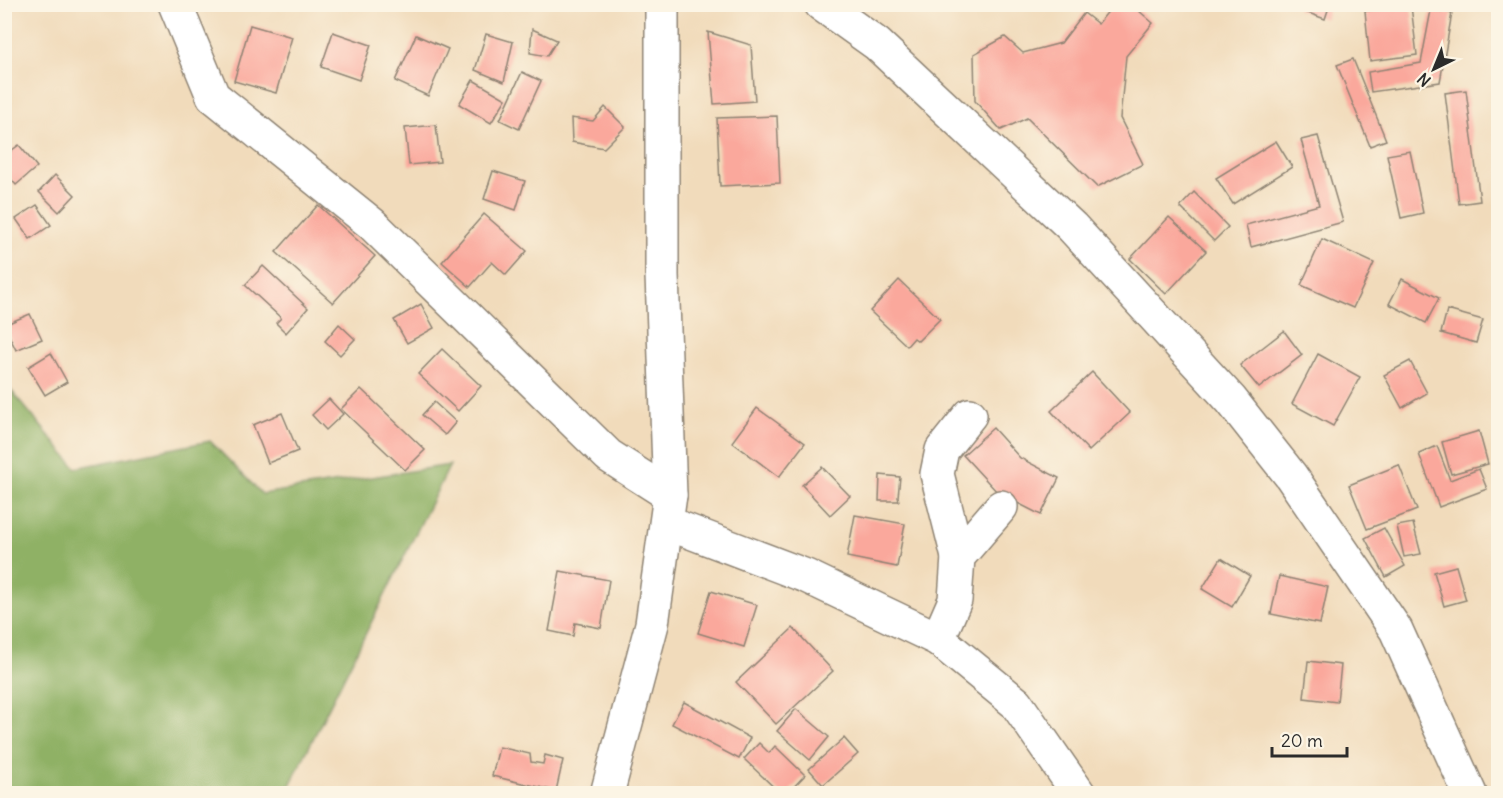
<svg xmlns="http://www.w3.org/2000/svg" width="1503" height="798" font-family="Delius,sans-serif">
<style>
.forest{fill:#8fb165;stroke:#5d6e48;stroke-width:1.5}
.building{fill:#faa89c}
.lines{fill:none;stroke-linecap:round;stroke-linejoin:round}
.minor-casing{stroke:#8e8373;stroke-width:36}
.major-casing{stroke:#8e8373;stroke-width:36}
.minor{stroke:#fff;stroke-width:33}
.major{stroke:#fff;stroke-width:33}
</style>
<rect width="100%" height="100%" fill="#fcf5e5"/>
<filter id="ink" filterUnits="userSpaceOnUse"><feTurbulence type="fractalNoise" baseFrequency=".0167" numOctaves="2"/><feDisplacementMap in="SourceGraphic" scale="12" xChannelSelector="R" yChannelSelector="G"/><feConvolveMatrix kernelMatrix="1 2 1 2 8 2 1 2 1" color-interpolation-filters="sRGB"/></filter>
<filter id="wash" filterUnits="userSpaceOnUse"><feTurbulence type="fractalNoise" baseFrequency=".008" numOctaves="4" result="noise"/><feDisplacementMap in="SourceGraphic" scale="24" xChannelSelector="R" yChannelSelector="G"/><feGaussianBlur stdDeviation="1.35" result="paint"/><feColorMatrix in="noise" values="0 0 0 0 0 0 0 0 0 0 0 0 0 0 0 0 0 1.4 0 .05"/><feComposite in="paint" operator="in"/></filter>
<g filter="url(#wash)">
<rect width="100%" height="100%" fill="#f1dbbb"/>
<!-- forest -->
<path class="forest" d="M4,382L76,468L210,441L262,494L450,465L286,793H5Z"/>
<g id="blocks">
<!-- building -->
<g class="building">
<path d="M1114,4H1131L1153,23L1126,56L1120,118L1143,164L1097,187L1027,118L1001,130L975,101L974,54L1005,37L1023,53L1061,43L1084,13L1098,24Z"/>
<path d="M1299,4H1330L1325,19L1297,9Z"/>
<path d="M1411,6L1417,55L1370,61L1365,11Z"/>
<path d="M1431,10L1452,13L1440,82L1371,92L1368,72L1421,63Z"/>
<path d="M250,25L292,37L276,93L234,81Z"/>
<path d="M532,29L557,40L547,56L530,53Z"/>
<path d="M333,32L371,45L359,80L321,67Z"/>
<path d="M708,32L751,45L755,101L714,104Z"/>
<path d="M486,34L513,42L504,82L475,70Z"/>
<path d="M416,35L448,49L428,96L395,81Z"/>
<path d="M1353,59L1386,140L1370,146L1337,65Z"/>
<path d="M522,72L541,81L519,129L500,120Z"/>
<path d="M473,80L506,99L491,123L459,104Z"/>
<path d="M1466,90L1480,201L1459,204L1445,93Z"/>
<path d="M605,107L625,127L604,148L572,142L571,118L593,121Z"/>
<path d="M777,116L780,183L720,186L717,118Z"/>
<path d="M436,125L440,162L409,165L405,128Z"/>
<path d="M1318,136L1343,222L1251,247L1246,225L1319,205L1301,140Z"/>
<path d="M1276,141L1292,167L1233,204L1216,178Z"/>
<path d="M19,145L37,167L16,185L4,171V156Z"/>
<path d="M1410,151L1423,213L1401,218L1387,155Z"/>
<path d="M493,171L525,181L516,210L484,199Z"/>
<path d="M55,175L75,195L59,212L39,192Z"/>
<path d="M1194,192L1228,227L1214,241L1180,207Z"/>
<path d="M37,205L51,225L30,239L16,219Z"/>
<path d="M318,205L375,256L333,303L276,252Z"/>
<path d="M484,214L527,251L506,275L492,262L470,287L442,262Z"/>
<path d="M1169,217L1206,251L1166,294L1130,259Z"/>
<path d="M1322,239L1374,263L1353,308L1301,285Z"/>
<path d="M263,266L308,308L286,333L276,323L281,318L245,285Z"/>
<path d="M1402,279L1439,298L1426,323L1389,304Z"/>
<path d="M899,280L940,319L918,341L914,338L907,346L870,311Z"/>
<path d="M421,304L434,328L407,343L394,320Z"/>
<path d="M1447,310L1483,320L1476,343L1441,333Z"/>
<path d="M30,314L42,339L16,350L4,325Z"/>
<path d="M339,324L355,339L340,355L325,341Z"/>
<path d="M1284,331L1302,355L1259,388L1240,365Z"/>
<path d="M442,349L481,386L458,411L418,374Z"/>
<path d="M51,353L67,382L45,395L28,367Z"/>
<path d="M1318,354L1360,377L1333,426L1292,404Z"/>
<path d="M1410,361L1427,393L1402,408L1384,375Z"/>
<path d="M1092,372L1130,413L1089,451L1051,411Z"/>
<path d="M361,389L425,450L405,470L341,409Z"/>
<path d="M329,399L343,414L326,430L312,415Z"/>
<path d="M434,402L456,422L445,435L422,415Z"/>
<path d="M757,408L805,443L779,477L732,442Z"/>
<path d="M282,413L298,451L268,463L253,425Z"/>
<path d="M993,428L1020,458L1059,478L1041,515L998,493L963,455Z"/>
<path d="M1479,431L1488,464L1451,474L1442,442Z"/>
<path d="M1437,446L1450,480L1479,469L1487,489L1439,507L1419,454Z"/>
<path d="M1399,465L1417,510L1367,529L1349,485Z"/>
<path d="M822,467L850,496L830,515L802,485Z"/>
<path d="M880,475L900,477L898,497L899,501H879Z"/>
<path d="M855,515L905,524L897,567L847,557Z"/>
<path d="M1413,523L1421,554L1404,557L1397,526Z"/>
<path d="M1384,528L1405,566L1386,577L1365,538Z"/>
<path d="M1221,558L1250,576L1232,607L1202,589Z"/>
<path d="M1456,566L1466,600L1444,606L1434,572Z"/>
<path d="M560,571L609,580L601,628L575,623L573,636L549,631Z"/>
<path d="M1279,576L1328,587L1320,624L1271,614Z"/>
<path d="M711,591L757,605L744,647L698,633Z"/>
<path d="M793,628L833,671L776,724L736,682Z"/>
<path d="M1308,661L1341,665L1337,702L1304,698Z"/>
<path d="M684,702L750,738L739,759L672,724Z"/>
<path d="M796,709L829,737L810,760L777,731Z"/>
<path d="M844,738L858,754L823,785L809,769Z"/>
<path d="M759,743L769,753L775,746L805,775L787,794H781L744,759Z"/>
<path d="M499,747L530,754L531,762L543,764L545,755L563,760L556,791L492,776Z"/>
</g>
</g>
</g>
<g filter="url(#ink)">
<use href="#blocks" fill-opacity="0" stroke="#8e8373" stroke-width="1.5"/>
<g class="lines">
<!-- minor casing -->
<g class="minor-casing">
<g id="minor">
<path d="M175,4L213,96L372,224L609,456L670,495"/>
<path d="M821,4L877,44L1072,227L1231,400L1291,476L1396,630L1470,794"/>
<path d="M667,523L806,576L938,639L1016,703L1079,794"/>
<path d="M958,557L937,474L942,450L970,415"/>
<path d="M938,639L955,600L958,557L1001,507"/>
</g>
</g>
<!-- major casing -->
<g class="major-casing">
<path id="major" d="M607,794L652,624L670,495L662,275V4"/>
</g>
<!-- minor -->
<use href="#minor" class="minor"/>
<!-- major -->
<use href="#major" class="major"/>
</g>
</g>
<!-- margin -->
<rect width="1503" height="798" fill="none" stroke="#fcf5e5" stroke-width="24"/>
<!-- north arrow -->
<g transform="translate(1434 69) rotate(223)" stroke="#fcf5e5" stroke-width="4.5" paint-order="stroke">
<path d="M0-4.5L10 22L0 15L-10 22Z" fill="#2b2b2b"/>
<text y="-9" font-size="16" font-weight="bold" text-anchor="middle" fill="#2b2b2b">N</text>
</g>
<!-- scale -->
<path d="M1272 747v9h75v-9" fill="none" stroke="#2b2b2b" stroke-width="3"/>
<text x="1281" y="747" font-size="18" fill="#2b2b2b" stroke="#fcf5e5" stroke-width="4.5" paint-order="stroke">20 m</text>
</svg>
